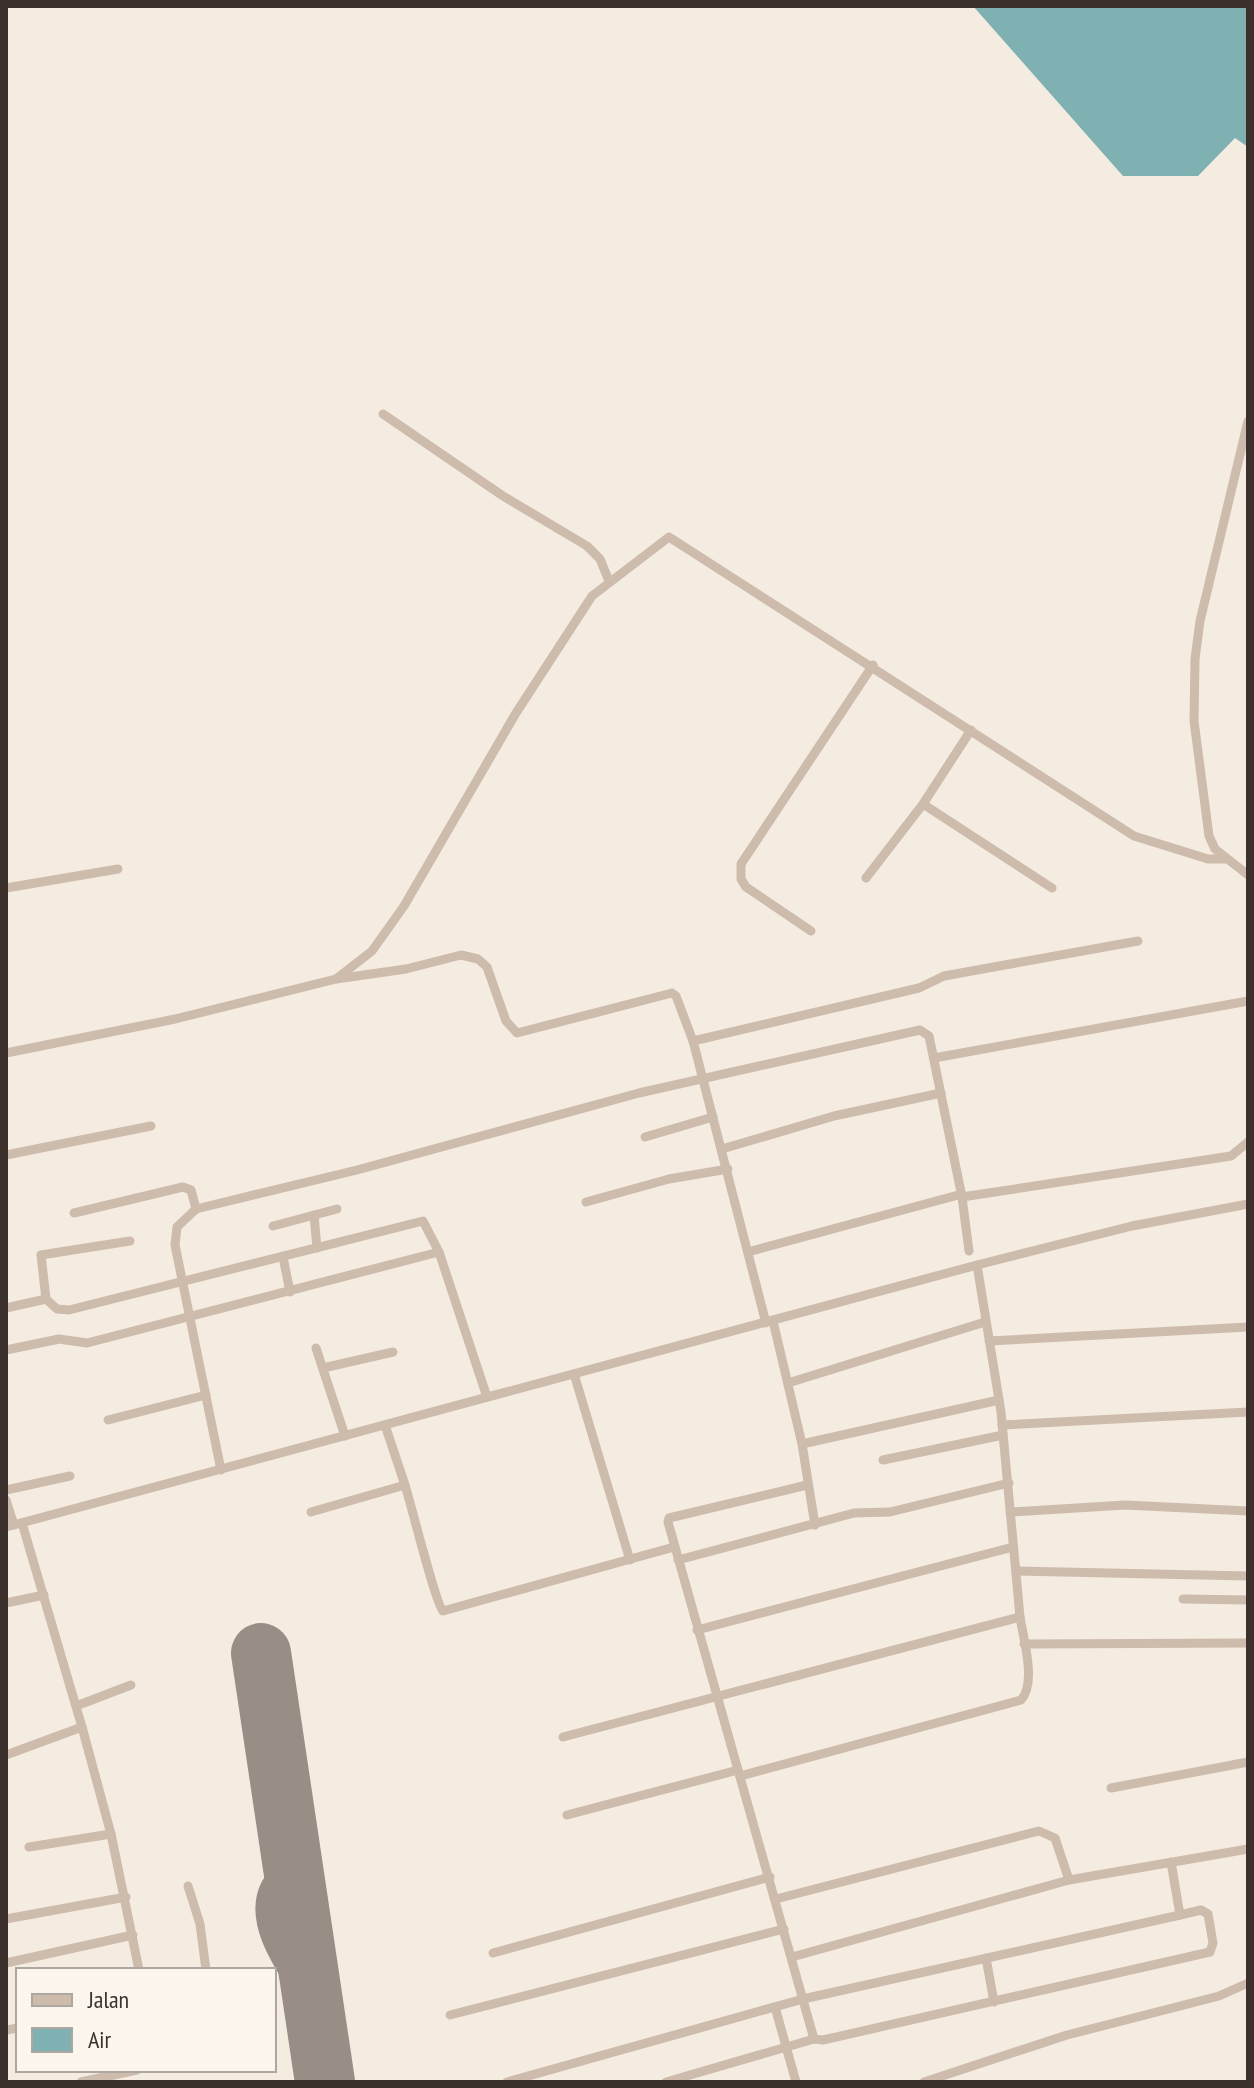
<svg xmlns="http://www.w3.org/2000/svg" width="1254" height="2088" font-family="'PT Sans Narrow',sans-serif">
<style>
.water{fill:#7fb0b2}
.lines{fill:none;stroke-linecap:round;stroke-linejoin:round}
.taxiway{stroke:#988e86;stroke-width:24}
.runway{stroke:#988e86;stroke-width:60}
.minor{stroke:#cdbbac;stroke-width:9}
</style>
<rect width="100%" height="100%" fill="#f4ebe1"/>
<!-- water -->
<path class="water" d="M973,6H1248V147L1235,138L1198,176H1123Z"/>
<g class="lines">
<!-- taxiway -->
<path class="taxiway" d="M295,1885L285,1880L273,1886C252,1924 295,1975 313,2006"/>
<!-- runway -->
<path class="runway" d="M261,1653L325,2082"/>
<!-- minor -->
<g class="minor">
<path d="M383,414L503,496L587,546L600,559L609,581"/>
<path d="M1248,421L1200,621L1195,659L1194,721L1209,836L1215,849L1248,875"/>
<path d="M923,804L1052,888"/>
<path d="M866,878L923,804L971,730"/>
<path d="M6,888L118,869"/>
<path d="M811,931L746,887L741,879V864L873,665"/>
<path d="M336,979L372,951L404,906L516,713L592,596L669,537L1134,836L1208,859H1227"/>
<path d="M693,1041L919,988L944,976L1138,941"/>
<path d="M6,1053L175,1019L336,979L406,969L461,955L478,959L487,967L506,1021L517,1033L672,993L676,996L693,1041L766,1323"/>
<path d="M934,1058L1248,1001"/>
<path d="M645,1137L713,1117"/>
<path d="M722,1149L834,1116L941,1093"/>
<path d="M6,1155L151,1126"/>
<path d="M962,1197L1231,1156L1248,1142"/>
<path d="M586,1202L669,1179L728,1169"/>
<path d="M74,1213L183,1187L191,1190L196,1209"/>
<path d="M314,1215L317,1248"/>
<path d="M273,1226L337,1209"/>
<path d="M748,1252L962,1194"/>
<path d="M283,1257L290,1292"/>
<path d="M977,1265L1001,1412L1020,1617"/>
<path d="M46,1299L41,1255L130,1241"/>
<path d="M6,1308L46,1299L57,1309L69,1310L423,1221L439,1252L487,1397"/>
<path d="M773,1321L802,1444L815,1525"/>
<path d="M989,1341L1248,1327"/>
<path d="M316,1348L345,1436"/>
<path d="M6,1350L59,1339L87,1343L439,1252"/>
<path d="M323,1368L393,1352"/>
<path d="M574,1374L630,1560"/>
<path d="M788,1383L985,1322"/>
<path d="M108,1420L206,1395"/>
<path d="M1002,1425L1248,1412"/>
<path d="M802,1444L999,1400"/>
<path d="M883,1460L1003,1435"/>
<path d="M221,1470L175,1245L177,1227L196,1209L357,1170L639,1093L920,1030L929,1036L962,1197L969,1251"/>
<path d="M405,1485C411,1504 436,1605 443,1611L674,1547"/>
<path d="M807,1485L669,1518L668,1522L814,2039L823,2040L1210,1952L1213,1943L1208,1914L1201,1910L1180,1915"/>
<path d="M6,1490L70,1476"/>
<path d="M6,1500L14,1525"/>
<path d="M311,1512L405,1485L385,1425"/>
<path d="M1010,1512L1125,1505L1248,1511"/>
<path d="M6,1527L977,1265L1132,1226L1248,1204"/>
<path d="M678,1560L854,1513L890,1512L1009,1483"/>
<path d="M1016,1571L1248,1576"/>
<path d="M1183,1599L1248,1600"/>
<path d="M6,1603L44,1595"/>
<path d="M697,1630L1013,1547"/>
<path d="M1024,1644L1248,1643"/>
<path d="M76,1706L131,1685"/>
<path d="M82,1727L111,1834L139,1970"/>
<path d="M563,1737L1020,1617C1023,1638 1037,1683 1021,1700L740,1776"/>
<path d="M6,1755L82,1727L22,1523"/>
<path d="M1111,1788L1248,1762"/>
<path d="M567,1815L738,1770"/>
<path d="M29,1847L111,1834"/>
<path d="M188,1886L200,1924L206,1970"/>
<path d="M776,1899L1039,1831L1055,1838L1069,1880"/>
<path d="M6,1919L126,1897"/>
<path d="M493,1953L770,1877"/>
<path d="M792,1957L1069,1880L1248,1849"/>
<path d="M986,1958L994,2002"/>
<path d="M6,1963L133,1935"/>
<path d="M775,2007L796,2082"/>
<path d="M450,2015L784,1929"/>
<path d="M6,2030L18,2028"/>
<path d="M81,2082L137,2070"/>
<path d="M507,2082L803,1999L1180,1915L1171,1862"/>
<path d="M666,2082L814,2039"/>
<path d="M924,2082L1067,2035L1219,1996L1248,1983"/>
</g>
</g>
<!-- border -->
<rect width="1254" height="2088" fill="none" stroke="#3b302b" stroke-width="16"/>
<!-- legend -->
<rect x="16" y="1968" width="260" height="104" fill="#fbf5ee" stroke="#aea6a0" stroke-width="2"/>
<rect x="32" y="1994" width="40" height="12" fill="#cdbbac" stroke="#aea6a0" stroke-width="2"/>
<text x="88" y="2008" font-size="24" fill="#3b302b">Jalan</text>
<rect x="32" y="2028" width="40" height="24" fill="#7fb0b2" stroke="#aea6a0" stroke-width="2"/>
<text x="88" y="2048" font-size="24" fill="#3b302b">Air</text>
</svg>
